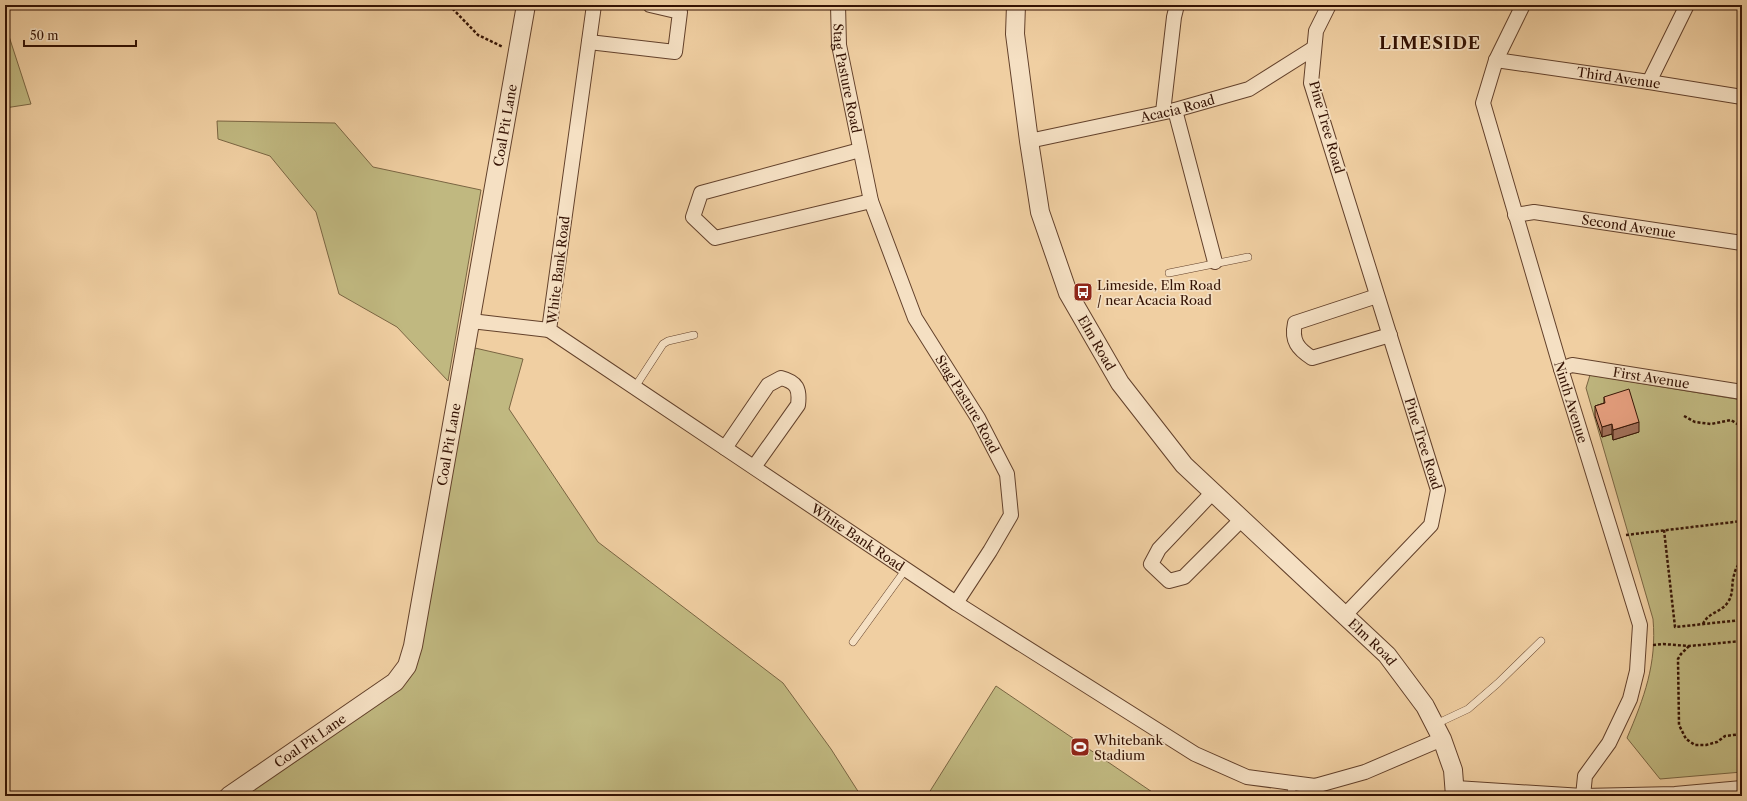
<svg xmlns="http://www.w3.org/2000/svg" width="1747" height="801" font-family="'Libre Caslon Text',serif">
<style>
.green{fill:#c0b880;stroke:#7a6542}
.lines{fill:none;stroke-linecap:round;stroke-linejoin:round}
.service-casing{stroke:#63412b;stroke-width:8}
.minor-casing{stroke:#63412b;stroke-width:16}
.tertiary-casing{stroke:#63412b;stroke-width:20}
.path{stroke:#341203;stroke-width:2.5;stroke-dasharray:3 2;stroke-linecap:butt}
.service{stroke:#f5e0c3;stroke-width:7}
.minor{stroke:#f5e0c3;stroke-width:14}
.tertiary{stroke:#f5e0c3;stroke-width:18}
.wall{fill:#c88a6e;stroke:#341203}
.shaded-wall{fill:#a2705a;stroke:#341203}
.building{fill:#e8a080;stroke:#341203}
.labels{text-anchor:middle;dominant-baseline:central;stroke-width:3.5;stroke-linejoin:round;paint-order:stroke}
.street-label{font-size:13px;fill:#341203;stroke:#f5e0c3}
.poi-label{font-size:13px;fill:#341203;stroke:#f5e0c3;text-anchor:start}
.district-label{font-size:17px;font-weight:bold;letter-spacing:1px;fill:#341203;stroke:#f5e0c3}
</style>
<rect width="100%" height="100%" fill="#f0cfa2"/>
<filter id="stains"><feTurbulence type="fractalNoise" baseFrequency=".005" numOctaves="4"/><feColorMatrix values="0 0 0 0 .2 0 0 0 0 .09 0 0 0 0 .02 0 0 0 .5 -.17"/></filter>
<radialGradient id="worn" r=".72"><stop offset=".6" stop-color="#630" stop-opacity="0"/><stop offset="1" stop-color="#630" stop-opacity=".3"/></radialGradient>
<!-- green -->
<g class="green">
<path d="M5,24L31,104L5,108Z"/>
<path d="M217,121L335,123L373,167L481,190L448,381L397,327L339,294L316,212L270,156L218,139Z"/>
<path d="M475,348L523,359L509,409L598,542L783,683L831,749L861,796H244L307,754L406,683L413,673L418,660Z"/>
<path d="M1590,375L1742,400V772L1660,779L1627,738C1644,698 1657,664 1653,619L1586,388Z"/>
<path d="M996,686L1158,796H927Z"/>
</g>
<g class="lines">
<!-- service casing -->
<g class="service-casing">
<g id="service">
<path d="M1169,273L1248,257"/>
<path d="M635,387L663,344L668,341L694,335"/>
<path d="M853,642L906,569"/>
<path d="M1436,724L1468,709L1498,683L1541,641"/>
<path d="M1289,796L1295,783"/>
</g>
</g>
<!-- minor casing -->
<g class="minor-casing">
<g id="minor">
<path id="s1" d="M594,5L549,330L956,603L1195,754L1247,777L1315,786L1365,772L1442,739"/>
<path id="s2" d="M838,5L839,45L871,201L915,318L978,418L1007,474L1011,515L990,551L956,603"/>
<path id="s3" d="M1329,5L1316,31L1311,83L1438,490L1431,525L1345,615"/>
<path id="s4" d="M1523,5L1496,60L1483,103L1561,369L1640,625L1637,671L1630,699L1609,743L1585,776L1583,796"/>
<path d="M589,42L675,52L680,12L650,5"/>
<path id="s5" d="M1496,60L1649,82L1742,97"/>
<path d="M1649,82L1687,5"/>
<path d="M1175,110L1215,262"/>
<path d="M1163,112L1174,17L1177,5"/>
<path id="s6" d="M1029,141L1175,110L1249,89L1314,48"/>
<path d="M860,150L701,193L693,217L715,238L871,201"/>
<path id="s7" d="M1515,215L1534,212L1742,243"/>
<path d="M1377,296L1295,323C1291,341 1298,349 1312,358L1390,335"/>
<path d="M471,321L549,330"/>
<path id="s8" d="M1561,369L1572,365L1742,392"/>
<path d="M725,448L768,385L781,378C797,382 800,389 798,405L754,467"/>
<path d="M1213,492L1159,549L1151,564L1169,581L1184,577L1242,519"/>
<path d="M1456,788L1583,796L1675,794L1742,788"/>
</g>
</g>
<!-- tertiary casing -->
<g class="tertiary-casing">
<g id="tertiary">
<path id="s9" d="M1016,5L1015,34L1029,141L1040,212L1068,293L1120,383L1184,465L1387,655L1425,706L1442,739L1453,770L1455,796"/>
<path id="s10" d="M229,796L395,682L407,666L413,646L526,5"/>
</g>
</g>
<!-- path -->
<g class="path">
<path d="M449,5L478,35L503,47"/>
<path d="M1684,416L1695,422L1711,424L1731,420L1742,427"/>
<path d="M1664,530L1675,627L1742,620"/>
<path d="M1626,535L1742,521"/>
<path d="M1703,624C1708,612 1721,613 1728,602C1734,593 1731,585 1734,575C1735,569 1739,564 1742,559"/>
<path d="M1653,645L1663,644L1689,646L1742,641"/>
<path d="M1689,646L1681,654L1678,659L1679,725L1686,739L1695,745H1706L1717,742L1725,736L1742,734"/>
</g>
<!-- service -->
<use href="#service" class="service"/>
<!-- minor -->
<use href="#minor" class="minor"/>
<!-- tertiary -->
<use href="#tertiary" class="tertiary"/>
</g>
<!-- wall -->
<g class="wall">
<path d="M1742,32V48L1740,47V37Z"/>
<path d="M1742,51V65L1740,64V54Z"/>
<path d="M1604,397L1639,432L1613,440L1612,434L1602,437L1595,416V406L1604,403Z"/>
</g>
<!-- shaded-wall -->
<g class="shaded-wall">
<path d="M1639,422V432L1613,440V430Z"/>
<path d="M1612,424V434L1602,437V427Z"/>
</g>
<!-- building -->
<g class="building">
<path d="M1742,32V38L1740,37Z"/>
<path d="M1629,389L1639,422L1613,430L1612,424L1602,427L1595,406L1605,403L1604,397Z"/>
</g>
<!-- icons -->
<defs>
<g id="bus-square" transform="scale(1)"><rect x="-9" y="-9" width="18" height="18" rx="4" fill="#8f2418" stroke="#f5e0c3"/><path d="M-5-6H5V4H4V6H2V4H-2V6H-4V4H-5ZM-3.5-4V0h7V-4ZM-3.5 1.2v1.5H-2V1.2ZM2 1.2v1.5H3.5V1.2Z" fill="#fff"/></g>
<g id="stadium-square" transform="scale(1)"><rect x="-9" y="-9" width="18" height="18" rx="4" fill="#8f2418" stroke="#f5e0c3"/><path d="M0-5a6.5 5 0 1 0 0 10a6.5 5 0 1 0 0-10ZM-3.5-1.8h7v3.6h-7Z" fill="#fff"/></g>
</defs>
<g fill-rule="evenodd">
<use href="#bus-square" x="1083" y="292"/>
<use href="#stadium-square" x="1080" y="747"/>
</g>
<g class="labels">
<!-- street labels -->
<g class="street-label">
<text stroke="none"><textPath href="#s2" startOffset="74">Stag Pasture Road</textPath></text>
<text stroke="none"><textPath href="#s5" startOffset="124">Third Avenue</textPath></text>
<text stroke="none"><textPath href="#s6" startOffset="152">Acacia Road</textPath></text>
<text stroke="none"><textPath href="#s10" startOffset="771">Coal Pit Lane</textPath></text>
<text transform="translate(1327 127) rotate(74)">Pine Tree Road</text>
<text stroke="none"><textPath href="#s7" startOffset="115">Second Avenue</textPath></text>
<text transform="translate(558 270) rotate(-83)">White Bank Road</text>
<text stroke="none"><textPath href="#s9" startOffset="352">Elm Road</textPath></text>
<text stroke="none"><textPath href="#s8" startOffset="92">First Avenue</textPath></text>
<text stroke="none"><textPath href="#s4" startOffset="418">Ninth Avenue</textPath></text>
<text stroke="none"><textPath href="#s2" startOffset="425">Stag Pasture Road</textPath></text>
<text stroke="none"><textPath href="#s3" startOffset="459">Pine Tree Road</textPath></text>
<text stroke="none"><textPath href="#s10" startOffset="447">Coal Pit Lane</textPath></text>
<text stroke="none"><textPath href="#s1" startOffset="700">White Bank Road</textPath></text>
<text stroke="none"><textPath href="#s9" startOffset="761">Elm Road</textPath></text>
<text stroke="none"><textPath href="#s10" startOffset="98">Coal Pit Lane</textPath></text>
</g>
<!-- poi labels -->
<g class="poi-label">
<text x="1097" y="285">Limeside, Elm Road<tspan x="1097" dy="15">/ near Acacia Road</tspan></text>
<text x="1094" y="740">Whitebank<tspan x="1094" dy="15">Stadium</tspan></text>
</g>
<!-- district labels -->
<g class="district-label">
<text x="1430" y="43">LIMESIDE</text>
</g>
</g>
<!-- margin -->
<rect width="1747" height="801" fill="none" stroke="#f0cfa2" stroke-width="20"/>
<rect x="6" y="6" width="1735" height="789" fill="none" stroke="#341203" stroke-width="2"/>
<rect x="10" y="10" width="1727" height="781" fill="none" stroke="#341203"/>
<!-- scale -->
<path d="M24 40v6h112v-6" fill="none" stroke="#341203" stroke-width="2"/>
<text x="30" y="40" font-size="12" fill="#341203" stroke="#f5e0c3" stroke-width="3" paint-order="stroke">50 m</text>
<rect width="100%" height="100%" filter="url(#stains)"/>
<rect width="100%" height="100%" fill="url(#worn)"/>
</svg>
